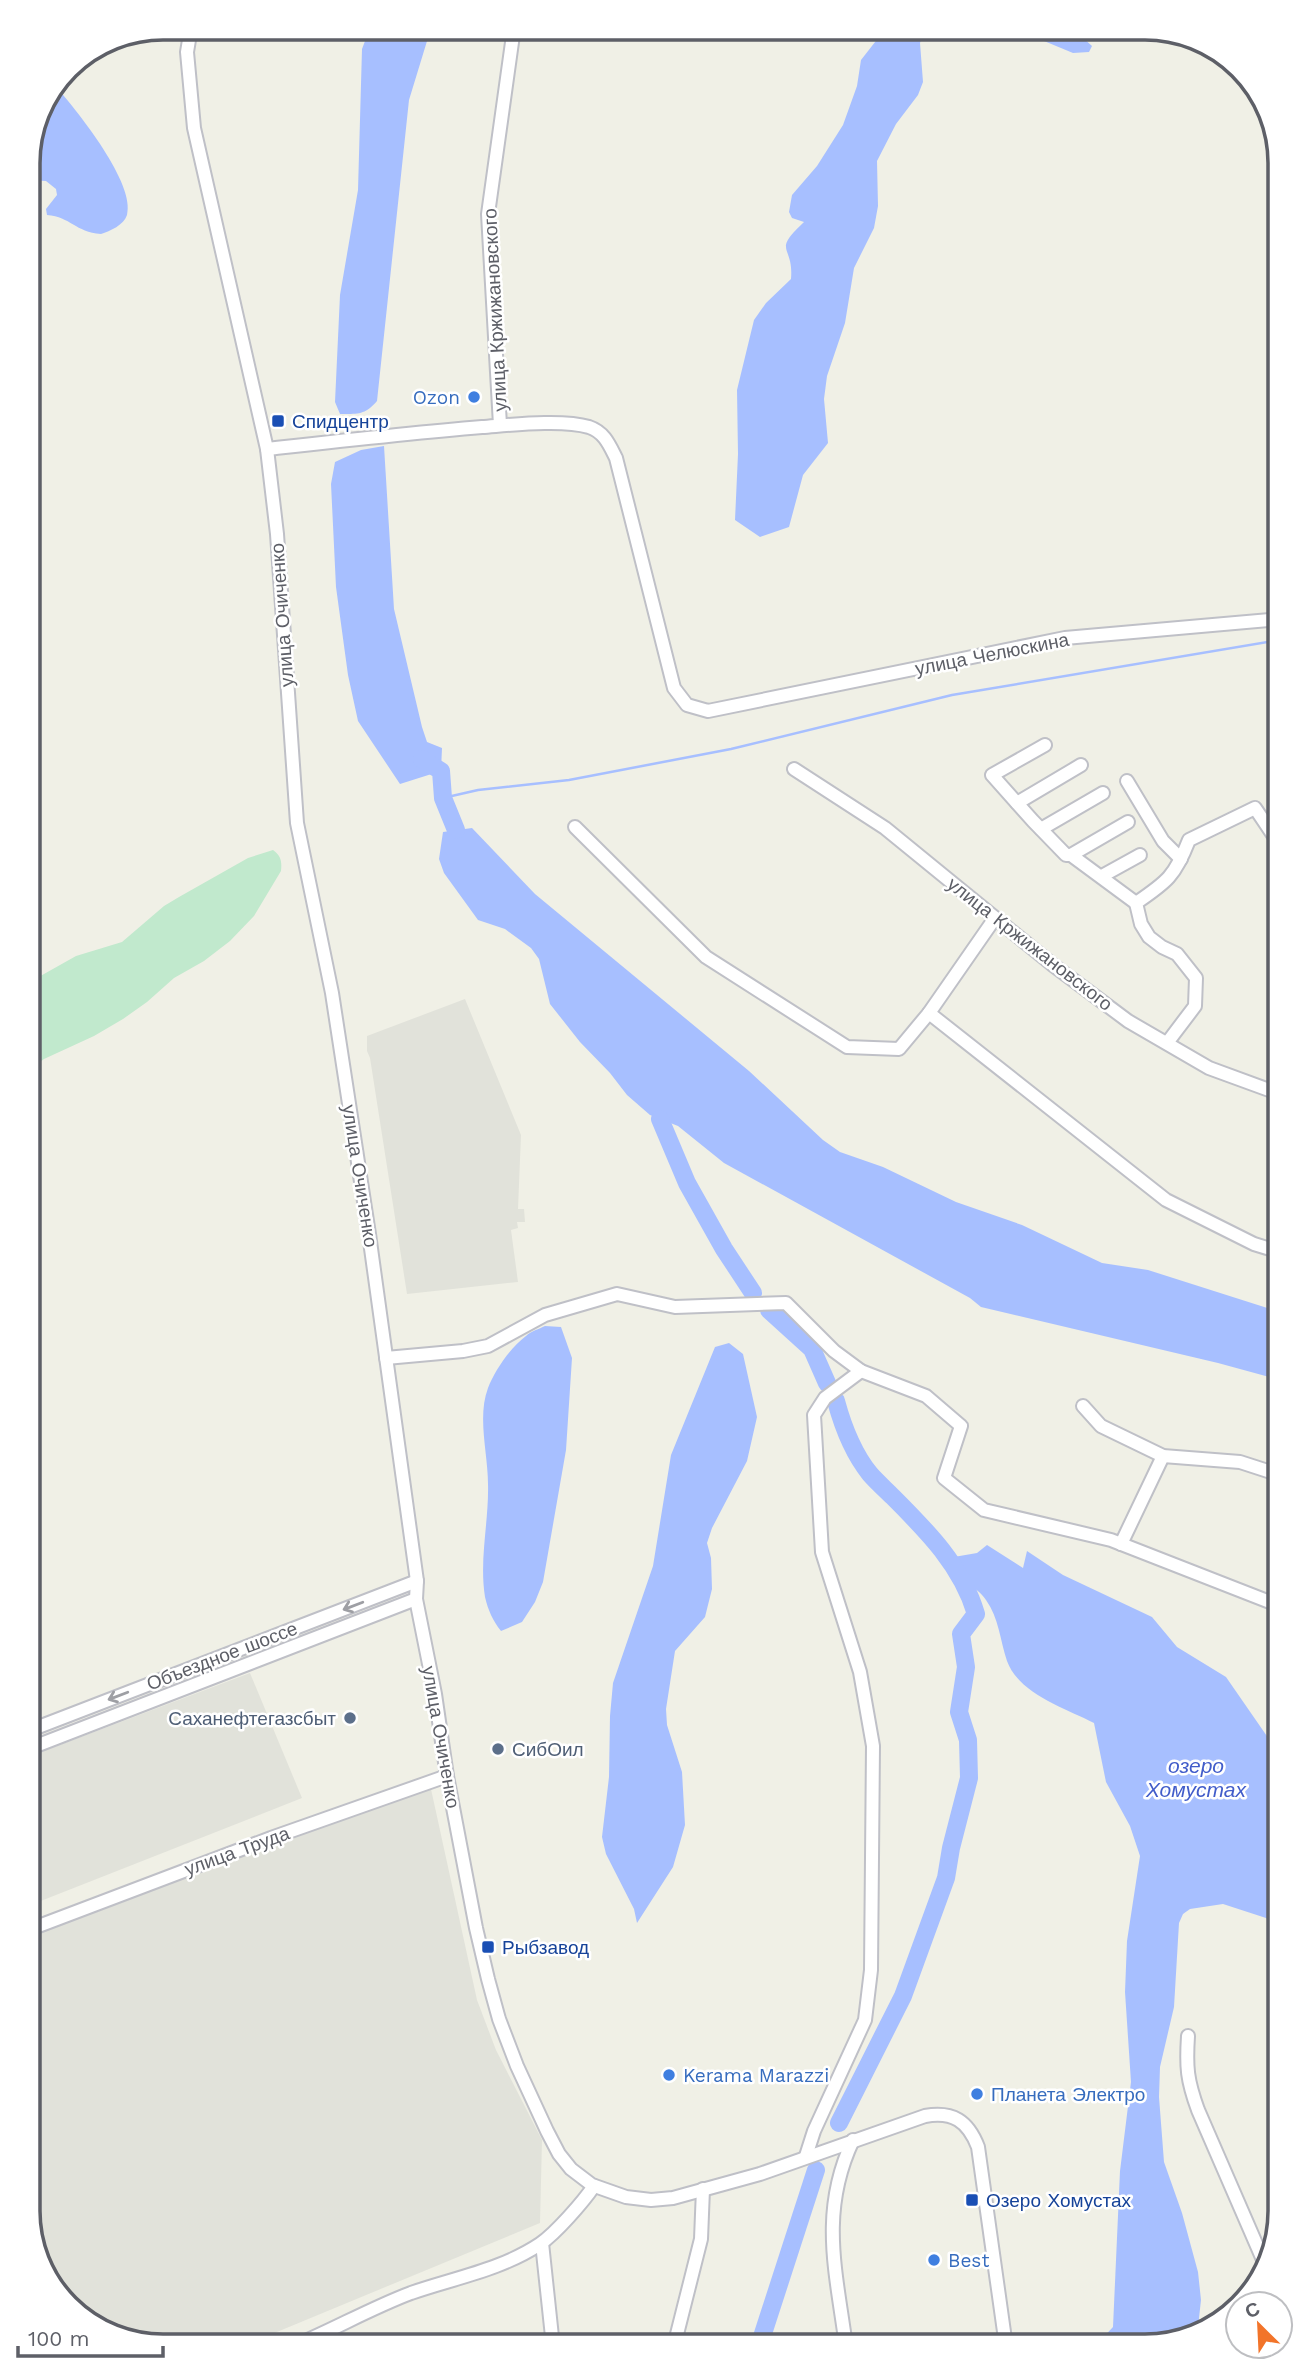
<svg xmlns="http://www.w3.org/2000/svg" width="1308" height="2374" font-family="'Work Sans',sans-serif">
<style>
.industrial{fill:#e1e2da}
.green{fill:#c1e9cd}
.water{fill:#a7bfff}
.lines{fill:none;stroke-linecap:round;stroke-linejoin:round}
.stream{stroke:#a7bfff;stroke-width:2.5}
.river{stroke:#a7bfff;stroke-width:18}
.minor-casing{stroke:#bfc0c7;stroke-width:16}
.minor{stroke:#fff;stroke-width:12}
.oneway{stroke:#9e9fa4}
.shop-dot{fill:#3f7fe0;stroke:#fff;stroke-width:2.5}
.transit-dot{fill:#1a4fb4;stroke:#fff;stroke-width:2.5}
.service-dot{fill:#5c6f8a;stroke:#fff;stroke-width:2.5}
.labels{text-anchor:middle;dominant-baseline:central;stroke-width:5;stroke-linejoin:round;paint-order:stroke}
.street-label{font-size:19px;fill:#5d5f67;stroke:#fff}
.shop-label{font-size:19px;fill:#366cbe;stroke:#fff;text-anchor:start}
.transit-label{font-size:19px;fill:#164399;stroke:#fff;text-anchor:start}
.service-label{font-size:19px;fill:#4e5e75;stroke:#fff;text-anchor:end}
.water-label{font-size:21px;font-style:italic;fill:#425dca;stroke:#fff}
.rim{fill:none;stroke:#5d5f67;stroke-width:3.5}
</style>
<rect width="100%" height="100%" fill="#f0f0e6"/>
<!-- industrial -->
<g class="industrial">
<path d="M465,999L521,1135L518,1209H524L525,1222H517L518,1228L511,1230L518,1282L407,1294L370,1058L367,1051V1036Z"/>
<path d="M250,1673L302,1798L28,1906V1757Z"/>
<path d="M431,1789L477,2000L496,2050L542,2140L540,2223L243,2346H155L88,2323L38,2263L28,2211V1932Z"/>
</g>
<!-- green -->
<path class="green" d="M273,850C281,856 282,861 281,871L254,916L230,941L204,961L174,978L147,1002L123,1019L94,1036L44,1059L28,1071V983L76,956L122,942L164,906L179,897L248,858Z"/>
<!-- water -->
<g class="water">
<path d="M370,28H431L409,100L377,401C365,415 358,414 340,414L335,402L340,295L358,190L362,49Z"/>
<path d="M886,28H925L920,43L923,82L918,95L896,124L877,161L878,206L874,228L854,268L845,323L827,376L824,399L828,443L803,475L789,527L760,537L735,520L738,454L737,390L754,320L766,303L791,279C794,244 771,253 804,222L792,218L789,212L792,195L817,166L843,125L857,86L861,60Z"/>
<path d="M1022,28H1072L1092,46L1089,52L1073,53L1032,36Z"/>
<path d="M58,89C78,112 136,184 127,215C124,225 110,231 101,234C75,232 71,217 47,215L46,209L57,195L56,189L46,181L28,180V155Z"/>
<path d="M384,446L394,609L422,727L427,742L442,748L441,771L400,784L358,721L348,675L336,587L331,484L335,462L361,450Z"/>
<path d="M472,828L535,894L749,1071L823,1140L840,1152L883,1167L956,1202L1022,1225L1102,1263L1148,1270L1280,1312V1380L1218,1363L981,1307L970,1298L724,1163L678,1126L650,1115L627,1095L610,1073L580,1042L550,1004L539,959L531,948L505,929L478,920L444,873L439,859L443,832Z"/>
<path d="M545,1326L561,1327L572,1358L566,1450L543,1582L535,1602L522,1622L501,1631C493,1621 488,1610 485,1597C479,1559 489,1522 488,1484C488,1454 477,1417 488,1388C495,1370 511,1347 526,1336C531,1331 539,1329 545,1326Z"/>
<path d="M729,1343L743,1354L757,1417L747,1461L712,1528L707,1543L711,1558L712,1589L705,1617L675,1651L666,1709L667,1725L682,1772L685,1825L673,1867L637,1923L634,1909L606,1854L602,1837L609,1777L610,1716L613,1683L653,1566L671,1455L715,1347Z"/>
<path d="M987,1545L1023,1568L1027,1551L1063,1575L1152,1617L1177,1647L1226,1677L1271,1742L1280,1748V1936L1272,1923L1266,1918L1223,1904L1190,1909L1183,1914L1179,1923L1174,2007L1160,2067L1159,2097L1164,2162L1182,2213L1198,2272L1201,2300L1197,2336L1145,2346H1095L1113,2327L1120,2171L1131,2082L1125,1992L1127,1941L1140,1856L1130,1826L1106,1782L1094,1723C1065,1708 1019,1694 1007,1661C1000,1640 999,1618 986,1600C975,1583 959,1585 952,1574C950,1571 949,1563 948,1558L977,1553Z"/>
</g>
<g class="lines">
<!-- stream -->
<path class="stream" d="M443,798L478,790L569,780L731,749L952,695L1280,640"/>
<!-- river -->
<g class="river">
<path d="M422,759L441,771L443,798L456,830"/>
<path d="M660,1119L687,1183L724,1249L753,1293"/>
<path d="M769,1310L812,1349L827,1383"/>
<path d="M836,1401C843,1427 853,1453 870,1474C877,1482 885,1489 893,1497C927,1531 962,1566 976,1614L961,1634L966,1667L959,1712L968,1740L969,1778L951,1848L946,1878L903,1996L839,2123"/>
<path d="M759,2346L816,2170"/>
</g>
<!-- minor casing -->
<g class="minor-casing">
<g id="minor">
<path d="M191,28L187,52L194,128L267,449L277,534L297,823L332,993L369,1234L417,1581L416,1599L435,1694L447,1776L476,1928L488,1979L499,2019L517,2066L547,2131L559,2154L571,2169L592,2185L626,2197L651,2200L673,2198L760,2174L925,2116C953,2111 968,2121 978,2147L1006,2346"/>
<path d="M500,425L488,214L514,28"/>
<path d="M267,449C339,441 410,433 482,427C510,425 562,419 589,427C604,432 609,444 616,458L674,688L687,705L708,711L1065,638L1280,619"/>
<path d="M1045,745L992,775L1033,821L1066,855H1071L1136,903"/>
<path d="M794,769L885,828L1053,965L1128,1021L1209,1068L1280,1094"/>
<path d="M1127,781L1163,841L1181,859"/>
<path d="M1017,803L1081,765"/>
<path d="M575,827L706,957L847,1047L899,1049L929,1013"/>
<path d="M1041,829L1103,793"/>
<path d="M1071,855L1128,822"/>
<path d="M1102,876L1140,855"/>
<path d="M995,918L929,1013L1166,1200L1254,1244L1280,1252"/>
<path d="M1167,1043L1195,1006L1196,978L1177,954L1162,947L1149,937L1141,924L1136,903C1167,882 1175,876 1189,840L1255,808L1280,845"/>
<path d="M386,1358L463,1351L488,1346L545,1315L617,1294L675,1307L786,1303L834,1351L861,1371L926,1396L961,1426L944,1478L984,1510L1111,1540L1280,1606"/>
<path d="M1083,1406L1101,1426L1163,1456L1240,1462L1280,1475"/>
<path d="M1121,1544L1163,1456"/>
<path d="M28,1731L417,1581"/>
<path d="M28,1749L416,1599"/>
<path d="M28,1930L271,1838L447,1776"/>
<path d="M1188,2036C1186,2067 1187,2080 1198,2110L1264,2262"/>
<path d="M806,2156L814,2131L865,2020L871,1970L873,1746L860,1672L822,1552L814,1415L825,1398L861,1371"/>
<path d="M542,2243L553,2346"/>
<path d="M294,2346C333,2330 371,2308 411,2293C454,2278 501,2270 540,2244C556,2233 583,2202 594,2186"/>
<path d="M674,2346L701,2239L703,2189"/>
<path d="M846,2346C836,2271 819,2212 853,2140"/>
</g>
</g>
<!-- minor -->
<use href="#minor" class="minor"/>
</g>
<!-- one-way arrows -->
<defs><path id="oneway-shaft" d="M-6 0H5M1.5-3L5.5 0L1.5 3" fill="none" stroke-width="1.6" stroke-linecap="round" stroke-linejoin="round" transform="scale(1.75)"/></defs>
<g class="oneway">
<use href="#oneway-shaft" transform="translate(353 1606) rotate(159)"/>
<use href="#oneway-shaft" transform="translate(118 1696) rotate(159)"/>
</g>
<!-- markers -->
<g class="shop-dot">
<circle cx="474" cy="397" r="7"/>
<circle cx="669" cy="2075" r="7"/>
<circle cx="977" cy="2094" r="7"/>
<circle cx="934" cy="2260" r="7"/>
</g>
<g class="transit-dot">
<rect x="271" y="414" width="14" height="14" rx="3.5"/>
<rect x="481" y="1940" width="14" height="14" rx="3.5"/>
<rect x="965" y="2193" width="14" height="14" rx="3.5"/>
</g>
<g class="service-dot">
<circle cx="350" cy="1718" r="7"/>
<circle cx="498" cy="1749" r="7"/>
</g>
<g class="labels">
<!-- street labels -->
<g class="street-label">
<text transform="translate(495 310) rotate(-93)">улица Кржижановского</text>
<text transform="translate(282 615) rotate(-94)">улица Очиченко</text>
<text transform="translate(992 654) rotate(-11)">улица Челюскина</text>
<text transform="translate(1030 944) rotate(38)">улица Кржижановского</text>
<text transform="translate(360 1176) rotate(81)">улица Очиченко</text>
<text transform="translate(222 1656) rotate(-21)">Объездное шоссе</text>
<text transform="translate(441 1737) rotate(80)">улица Очиченко</text>
<text transform="translate(237 1851) rotate(-20)">улица Труда</text>
</g>
<!-- shop labels -->
<g class="shop-label">
<text x="460" y="397" text-anchor="end">Ozon</text>
<text x="683" y="2075">Kerama Marazzi</text>
<text x="991" y="2094">Планета Электро</text>
<text x="948" y="2260">Best</text>
</g>
<!-- transit labels -->
<g class="transit-label">
<text x="292" y="421">Спидцентр</text>
<text x="502" y="1947">Рыбзавод</text>
<text x="986" y="2200">Озеро Хомустах</text>
</g>
<!-- service labels -->
<g class="service-label">
<text x="336" y="1718">Саханефтегазсбыт</text>
<text x="512" y="1749" text-anchor="start">СибОил</text>
</g>
<!-- water labels -->
<g class="water-label">
<text x="1196" y="1765">озеро<tspan x="1196" dy="24">Хомустах</tspan></text>
</g>
</g>
<!-- crop -->
<path d="M0 0H1308V2374H0ZM163 40H1145A123 123 0 0 1 1268 163V2211A123 123 0 0 1 1145 2334H163A123 123 0 0 1 40 2211V163A123 123 0 0 1 163 40Z" fill="#fff" fill-rule="evenodd"/>
<path class="rim" d="M163 40H1145A123 123 0 0 1 1268 163V2211A123 123 0 0 1 1145 2334H163A123 123 0 0 1 40 2211V163A123 123 0 0 1 163 40Z"/>
<!-- north arrow -->
<g transform="translate(1259 2325) rotate(336)"><circle r="33" fill="#ffffff" stroke="#bebfc2" stroke-width="2"/>
<path d="M0-5L12 26L0 18L-12 26Z" fill="#f2742a"/>
<text y="-10" font-size="19" font-weight="bold" text-anchor="middle" fill="#5d5f67">С</text>
</g>
<!-- scale -->
<path d="M18 2346v10h145v-10" fill="none" stroke="#5d5f67" stroke-width="3.5"/>
<text x="28" y="2346" font-size="21" fill="#5d5f67" stroke="#ffffff" stroke-width="5" paint-order="stroke">100 m</text>
</svg>
